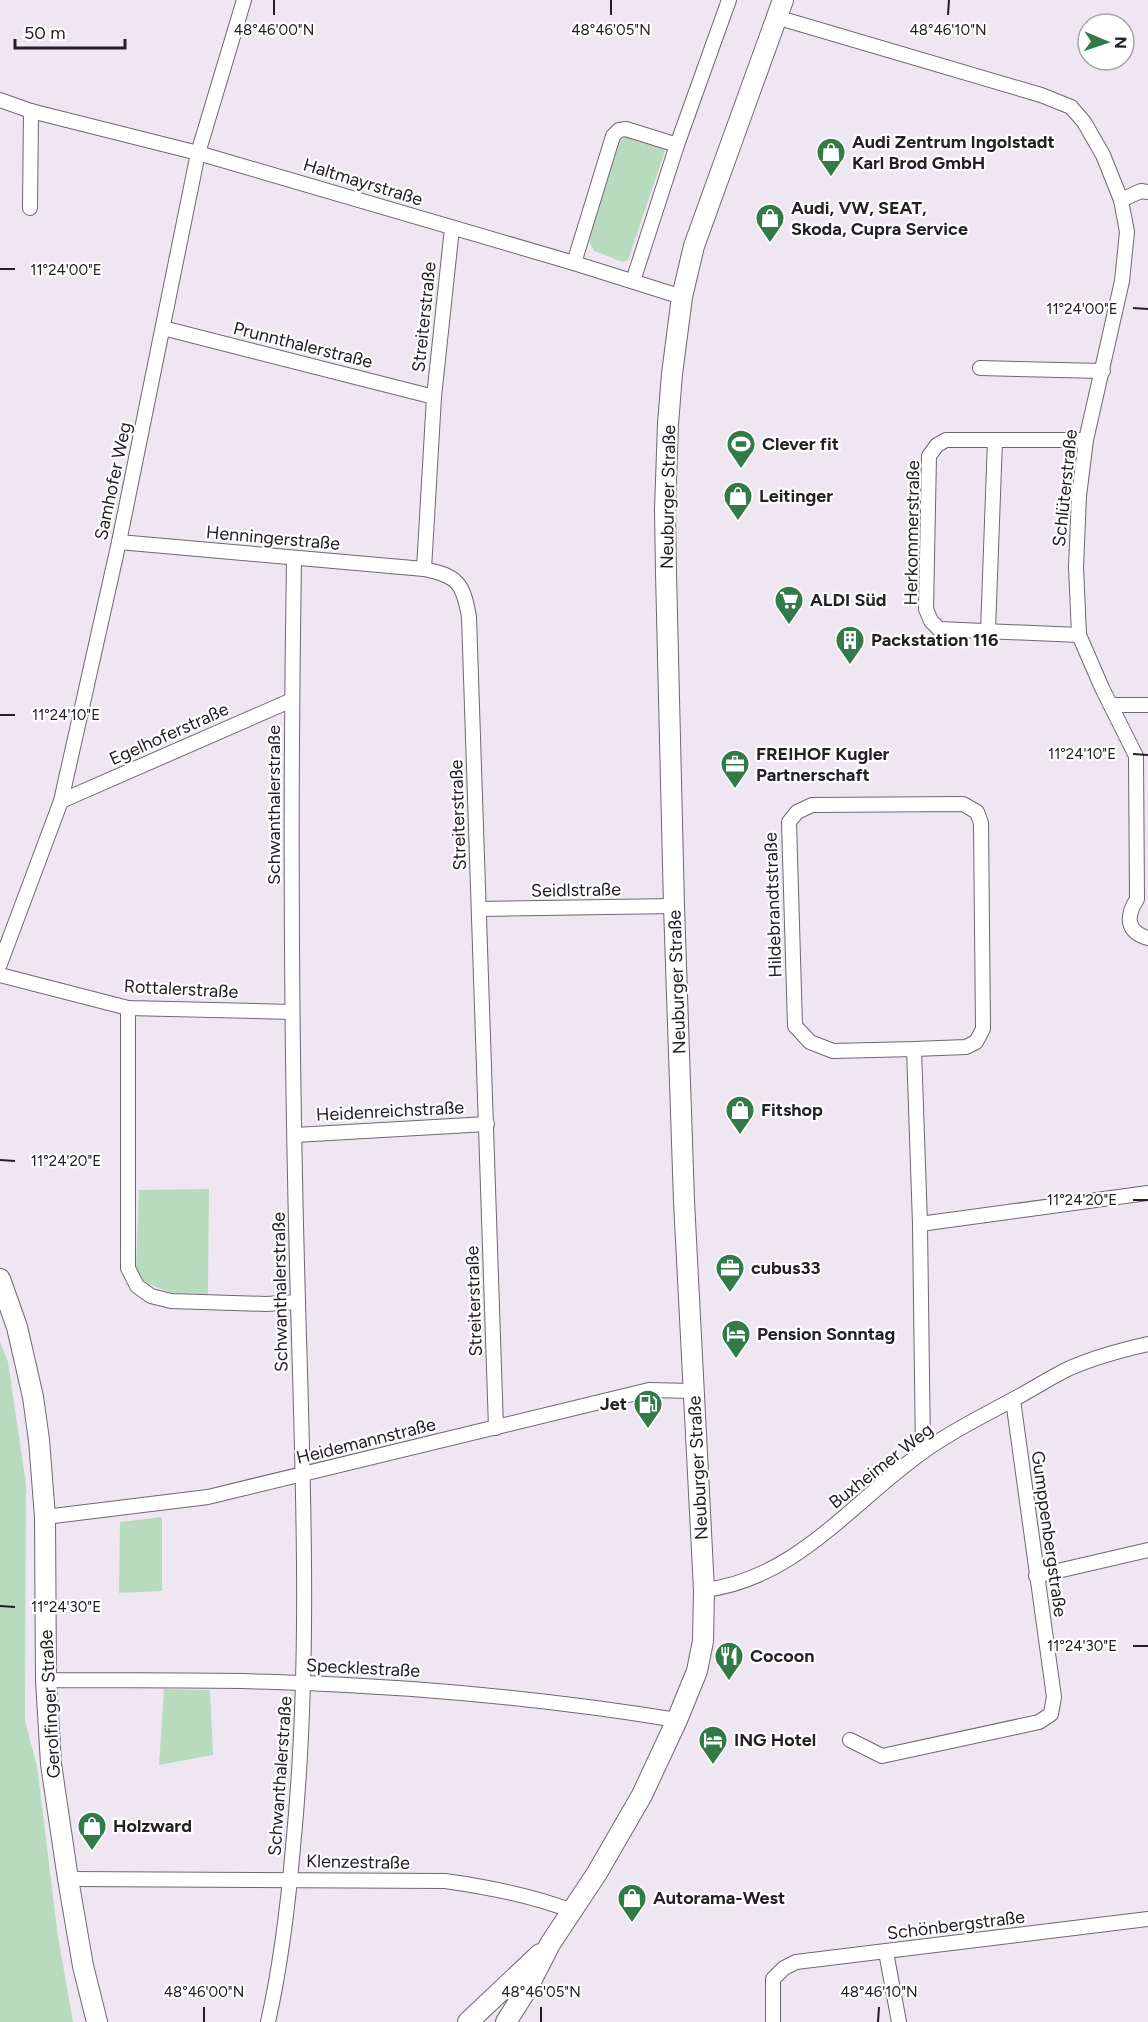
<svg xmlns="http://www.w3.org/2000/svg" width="1148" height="2022" font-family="Figtree,sans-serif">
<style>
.green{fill:#b8dbbf}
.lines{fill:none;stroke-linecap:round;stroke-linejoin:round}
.street-casing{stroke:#6e6871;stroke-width:16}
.secondary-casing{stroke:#6e6871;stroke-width:22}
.street{stroke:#fff;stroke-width:14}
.secondary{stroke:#fff;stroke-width:20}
.ticks{fill:none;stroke:#222024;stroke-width:2}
.labels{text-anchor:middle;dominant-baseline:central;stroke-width:4.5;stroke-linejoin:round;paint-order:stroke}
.poi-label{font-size:18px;font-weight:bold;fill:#222024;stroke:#fff;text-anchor:start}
.street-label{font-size:18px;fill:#222024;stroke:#fff}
.ticks-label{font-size:15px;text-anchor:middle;fill:#222024;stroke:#fff;stroke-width:4.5;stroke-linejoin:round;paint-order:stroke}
</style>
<rect width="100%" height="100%" fill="#eee7f2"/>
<!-- green -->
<g class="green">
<path d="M629,135L660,144L665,151L628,260L623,262L594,251L589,241L616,144Z"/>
<path d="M209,1189L208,1294L172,1293L143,1282L136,1267L139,1190Z"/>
<path d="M0,1342L8,1362L26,1484L25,1721L37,1766L58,1937L73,2022H0Z"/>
<path d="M162,1517V1591L119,1593L120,1522Z"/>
<path d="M164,1689L210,1690L213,1755L159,1765Z"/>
</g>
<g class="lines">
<!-- street casing -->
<g class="street-casing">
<g id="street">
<path d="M776,17L1041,95L1071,107L1084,122L1103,155L1121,200L1127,232L1122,281L1086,440L1079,496L1076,567L1079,635L1102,688L1136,756L1137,899C1126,916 1126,932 1148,938"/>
<path d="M0,100L31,111L198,153L574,263L682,297"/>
<path d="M1121,200L1141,191L1148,192"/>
<path d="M30,208L31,111"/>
<path d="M452,228L434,397L424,569C458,576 463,583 469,617L496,1428"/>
<path d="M574,263L613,136L619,130L626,129L677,145"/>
<path d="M633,281L677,145L729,0"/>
<path d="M163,328L434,397"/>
<path d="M980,368L1103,371"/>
<path d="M119,542L424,569"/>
<path d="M988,631L995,440"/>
<path d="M1079,635L939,629L931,621L926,609L929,456L937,445L946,440H1086"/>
<path d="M1111,705H1148"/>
<path d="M61,801L292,700"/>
<path d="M479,909L674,906"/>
<path d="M0,964L61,801L119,542L198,153L244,0"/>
<path d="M0,975L128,1008L292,1012"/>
<path d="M128,1008V1268L137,1286L151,1296L171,1301L266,1304L298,1302"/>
<path d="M914,1049L966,1047L976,1042L983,1029L981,823L977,812L963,804L812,805L797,812L789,822L795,1026L810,1042L833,1051L914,1049L920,1224"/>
<path d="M295,1135L487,1124"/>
<path d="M923,1452L920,1224L1148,1193"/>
<path d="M45,1517L208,1497L649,1390L694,1391"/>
<path d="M1036,1576L1148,1550"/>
<path d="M704,1590C795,1580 853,1501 924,1451C953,1430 983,1416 1014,1399C1033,1389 1051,1377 1070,1368C1095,1357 1121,1350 1148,1344"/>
<path d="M46,1680C132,1681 219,1679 305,1683C430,1688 554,1700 677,1720"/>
<path d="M850,1740L882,1756L1039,1722L1051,1714L1054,1697L1013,1400"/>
<path d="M68,1879L445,1881C488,1887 531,1895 572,1911"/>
<path d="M886,1952L899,2022"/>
<path d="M268,2022C281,1964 288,1906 293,1847C311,1666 303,1484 298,1302C291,1054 290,806 294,558"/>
<path d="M773,2022V1979L784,1968L796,1962L1148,1919"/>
</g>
</g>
<!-- secondary casing -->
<g class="secondary-casing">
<g id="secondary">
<path d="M0,1279L17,1327L33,1397L39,1440L45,1517L46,1680L51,1764L68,1879L83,1966L97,2022"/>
<path d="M468,2022L540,1954"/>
<path d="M506,2022L527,1989L550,1944L597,1873L642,1795L677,1720L697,1671L703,1641L704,1590L684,1201L674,906L666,573L665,509L668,424L672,374L682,297L694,246L783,0"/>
</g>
</g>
<!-- street -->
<use href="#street" class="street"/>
<!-- secondary -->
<use href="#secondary" class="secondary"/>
</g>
<!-- ticks -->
<path class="ticks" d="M274,15V0M611,15V0M948,15L949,0M0,269H15M1133,308L1148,309M0,715H15M1133,754L1148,755M0,1160L15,1161M1133,1200H1148M0,1606L15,1607M1133,1646H1148M204,2022V2007M541,2022V2007M878,2022L879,2007"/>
<!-- icons -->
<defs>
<g id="shop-pin" transform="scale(1.5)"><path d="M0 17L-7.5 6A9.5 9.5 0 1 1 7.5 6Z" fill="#327b48" stroke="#fff"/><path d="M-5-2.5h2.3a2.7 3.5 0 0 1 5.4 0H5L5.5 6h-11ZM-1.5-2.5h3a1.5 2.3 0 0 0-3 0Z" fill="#fff"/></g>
<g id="stadium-pin" transform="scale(1.5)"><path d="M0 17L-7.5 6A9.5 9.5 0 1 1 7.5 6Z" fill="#327b48" stroke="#fff"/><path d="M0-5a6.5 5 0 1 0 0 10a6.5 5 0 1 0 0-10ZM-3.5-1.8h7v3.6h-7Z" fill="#fff"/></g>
<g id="supermarket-pin" transform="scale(1.5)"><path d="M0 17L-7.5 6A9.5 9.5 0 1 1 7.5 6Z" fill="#327b48" stroke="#fff"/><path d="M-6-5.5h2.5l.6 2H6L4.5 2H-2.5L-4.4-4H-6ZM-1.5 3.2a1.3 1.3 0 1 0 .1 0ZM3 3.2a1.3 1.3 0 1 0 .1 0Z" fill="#fff"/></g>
<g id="building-pin" transform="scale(1.5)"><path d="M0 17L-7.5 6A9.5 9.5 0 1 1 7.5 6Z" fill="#327b48" stroke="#fff"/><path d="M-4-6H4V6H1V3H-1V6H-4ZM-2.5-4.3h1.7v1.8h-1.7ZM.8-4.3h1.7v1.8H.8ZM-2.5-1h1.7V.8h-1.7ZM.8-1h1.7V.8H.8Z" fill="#fff"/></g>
<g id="office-pin" transform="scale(1.5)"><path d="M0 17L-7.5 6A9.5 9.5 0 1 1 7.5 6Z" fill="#327b48" stroke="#fff"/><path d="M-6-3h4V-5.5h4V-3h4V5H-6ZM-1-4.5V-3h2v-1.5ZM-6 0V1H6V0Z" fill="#fff"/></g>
<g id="hotel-pin" transform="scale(1.5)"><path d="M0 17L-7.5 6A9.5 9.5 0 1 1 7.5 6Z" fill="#327b48" stroke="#fff"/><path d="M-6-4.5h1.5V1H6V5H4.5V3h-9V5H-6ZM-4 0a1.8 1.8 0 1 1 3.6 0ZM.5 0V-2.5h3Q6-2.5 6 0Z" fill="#fff"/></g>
<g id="fuel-pin" transform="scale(1.5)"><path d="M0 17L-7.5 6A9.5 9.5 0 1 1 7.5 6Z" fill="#327b48" stroke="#fff"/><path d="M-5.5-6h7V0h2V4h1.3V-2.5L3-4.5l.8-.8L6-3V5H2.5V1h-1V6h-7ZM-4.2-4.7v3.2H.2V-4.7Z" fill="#fff"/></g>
<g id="restaurant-pin" transform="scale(1.5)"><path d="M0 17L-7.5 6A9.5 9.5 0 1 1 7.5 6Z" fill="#327b48" stroke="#fff"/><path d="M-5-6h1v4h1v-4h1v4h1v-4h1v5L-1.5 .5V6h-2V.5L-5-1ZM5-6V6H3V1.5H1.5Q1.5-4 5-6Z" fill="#fff"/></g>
</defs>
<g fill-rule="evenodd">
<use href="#shop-pin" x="831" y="152"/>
<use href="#shop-pin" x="770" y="218"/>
<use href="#stadium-pin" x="741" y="444"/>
<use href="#shop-pin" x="738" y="496"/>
<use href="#supermarket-pin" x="789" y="600"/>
<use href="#building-pin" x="850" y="640"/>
<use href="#office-pin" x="735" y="764"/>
<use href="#shop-pin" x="740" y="1110"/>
<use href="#office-pin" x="730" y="1268"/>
<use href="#hotel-pin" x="736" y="1334"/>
<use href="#fuel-pin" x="648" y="1404"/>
<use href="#restaurant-pin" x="729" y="1656"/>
<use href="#hotel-pin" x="713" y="1740"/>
<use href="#shop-pin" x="92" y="1826"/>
<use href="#shop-pin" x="632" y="1898"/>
</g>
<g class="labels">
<!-- poi labels -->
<g class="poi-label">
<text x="852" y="142">Audi Zentrum Ingolstadt<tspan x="852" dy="21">Karl Brod GmbH</tspan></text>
<text x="791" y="208">Audi, VW, SEAT,<tspan x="791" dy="21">Skoda, Cupra Service</tspan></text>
<text x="762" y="444">Clever fit</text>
<text x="759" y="496">Leitinger</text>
<text x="810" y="600">ALDI Süd</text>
<text x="871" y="640">Packstation 116</text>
<text x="756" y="754">FREIHOF Kugler<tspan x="756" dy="21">Partnerschaft</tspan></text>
<text x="761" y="1110">Fitshop</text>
<text x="751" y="1268">cubus33</text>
<text x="757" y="1334">Pension Sonntag</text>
<text x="627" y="1404" text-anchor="end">Jet</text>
<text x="750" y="1656">Cocoon</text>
<text x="734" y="1740">ING Hotel</text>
<text x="113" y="1826">Holzward</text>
<text x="653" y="1898">Autorama-West</text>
</g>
<!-- street labels -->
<g class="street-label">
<text transform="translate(363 182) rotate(17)">Haltmayrstraße</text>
<text transform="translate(424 317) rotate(-84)">Streiterstraße</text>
<text transform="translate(303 345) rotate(14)">Prunnthalerstraße</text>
<text transform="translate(113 481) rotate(-78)">Samhofer Weg</text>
<text transform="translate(1065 488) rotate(-84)">Schlüterstraße</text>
<text transform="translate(668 497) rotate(-89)">Neuburger Straße</text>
<text transform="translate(912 533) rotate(-89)">Herkommerstraße</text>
<text transform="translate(273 538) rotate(5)">Henningerstraße</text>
<text transform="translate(169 734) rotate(-24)">Egelhoferstraße</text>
<text transform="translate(274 805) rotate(-90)">Schwanthalerstraße</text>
<text transform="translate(458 815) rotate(-92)">Streiterstraße</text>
<text transform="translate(576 890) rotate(-1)">Seidlstraße</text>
<text transform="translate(773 905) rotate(-92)">Hildebrandtstraße</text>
<text transform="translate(677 982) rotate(-92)">Neuburger Straße</text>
<text transform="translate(181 989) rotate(3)">Rottalerstraße</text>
<text transform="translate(390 1111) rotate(-3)">Heidenreichstraße</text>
<text transform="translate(280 1292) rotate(-91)">Schwanthalerstraße</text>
<text transform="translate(474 1301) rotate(-92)">Streiterstraße</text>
<text transform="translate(366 1441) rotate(-14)">Heidemannstraße</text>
<text transform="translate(881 1466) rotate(-38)">Buxheimer Weg</text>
<text transform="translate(698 1468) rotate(-93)">Neuburger Straße</text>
<text transform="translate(1049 1534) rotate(82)">Gumppenbergstraße</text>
<text transform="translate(363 1668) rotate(3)">Specklestraße</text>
<text transform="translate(50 1704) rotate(-93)">Gerolfinger Straße</text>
<text transform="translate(280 1776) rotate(-86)">Schwanthalerstraße</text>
<text transform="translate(358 1862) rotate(1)">Klenzestraße</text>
<text transform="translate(956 1925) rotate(-7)">Schönbergstraße</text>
</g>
</g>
<g class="ticks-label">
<text x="274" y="35">48°46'00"N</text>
<text x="611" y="35">48°46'05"N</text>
<text x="948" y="35">48°46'10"N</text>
<text x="66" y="275">11°24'00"E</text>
<text x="1082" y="314">11°24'00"E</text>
<text x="66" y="720">11°24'10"E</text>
<text x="1082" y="759">11°24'10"E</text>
<text x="66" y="1166">11°24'20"E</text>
<text x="1082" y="1205">11°24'20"E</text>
<text x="66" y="1612">11°24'30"E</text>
<text x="1082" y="1651">11°24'30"E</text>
<text x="204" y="1997">48°46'00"N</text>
<text x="541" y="1997">48°46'05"N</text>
<text x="879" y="1997">48°46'10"N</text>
</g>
<!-- north arrow -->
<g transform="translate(1106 42) rotate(92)"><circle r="28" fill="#ffffff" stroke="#a7a6a7" stroke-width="1.5"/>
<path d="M0-4.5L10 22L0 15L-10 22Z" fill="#327b48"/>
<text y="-9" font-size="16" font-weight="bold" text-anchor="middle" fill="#222024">N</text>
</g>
<!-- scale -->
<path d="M15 39v9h110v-9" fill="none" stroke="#222024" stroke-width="3"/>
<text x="24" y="39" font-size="18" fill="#222024" stroke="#ffffff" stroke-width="4.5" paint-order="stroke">50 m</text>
</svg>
